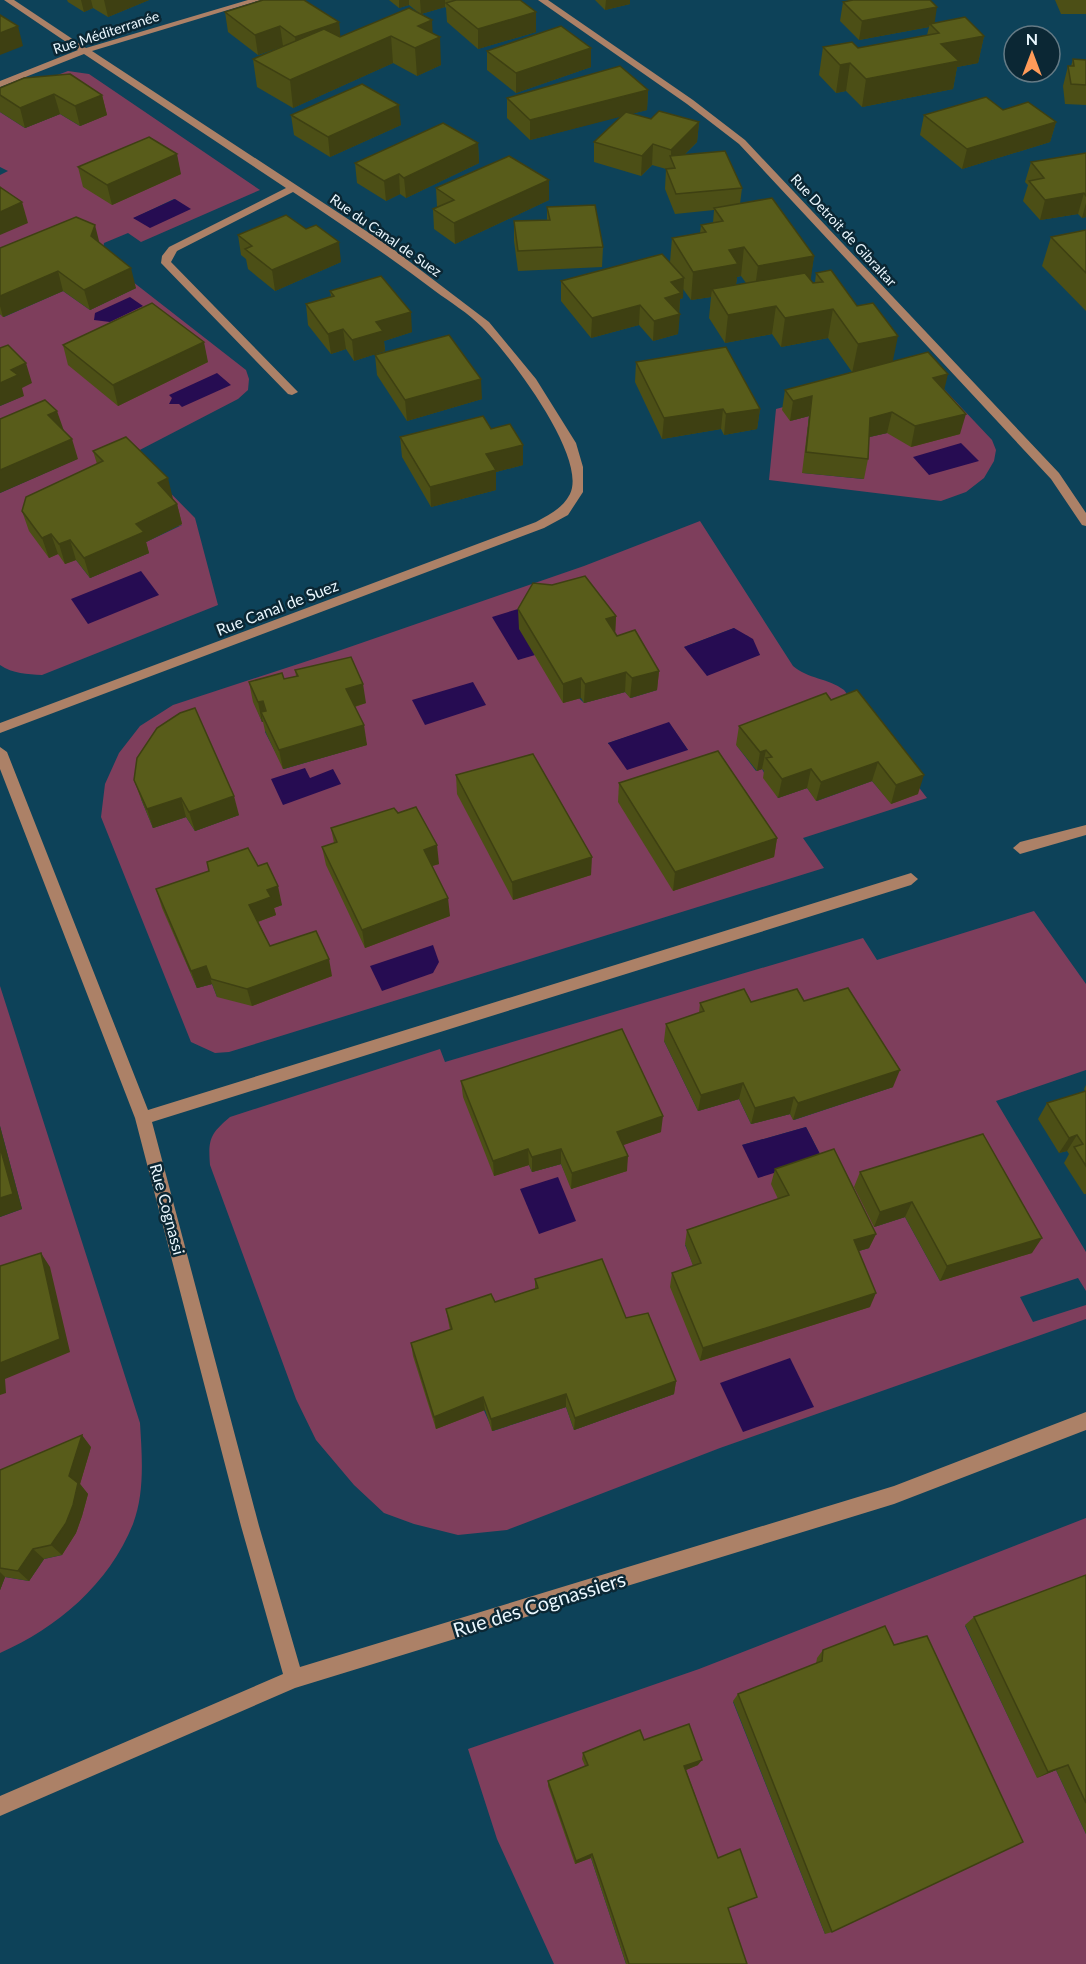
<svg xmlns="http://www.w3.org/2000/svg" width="1086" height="1964" font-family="Lato,sans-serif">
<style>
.green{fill:#7e3e5c;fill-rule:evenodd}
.water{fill:#260c52}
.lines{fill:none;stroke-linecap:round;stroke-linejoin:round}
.minor{fill:#ac8167;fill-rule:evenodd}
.wall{fill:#4c4f16;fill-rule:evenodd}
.shaded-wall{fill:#3e4012}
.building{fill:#585c1a;stroke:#3e4012;stroke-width:1.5}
.labels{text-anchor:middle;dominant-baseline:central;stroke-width:5;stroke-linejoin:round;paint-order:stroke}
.far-street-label{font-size:14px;fill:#eaf7fe;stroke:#0b2734}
.street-label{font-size:16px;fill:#eaf7fe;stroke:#0b2734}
.near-street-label{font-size:20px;fill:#eaf7fe;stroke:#0b2734}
</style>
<rect width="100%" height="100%" fill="#0d4259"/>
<!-- green -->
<g class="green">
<path d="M68,71L89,74L260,190L141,242L128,233L104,243L101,257L246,370L249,379L248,390L238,399L132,454L195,518L218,605L42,675C27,674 13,674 0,665V493L77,459L0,442V406L23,396L0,370V314L4,317L63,291L90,310L136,288L0,271V175L8,171L0,167V112L25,128L60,114L80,126L106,115L0,97ZM174,199L190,209L134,219V218ZM182,525L142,544L149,553L90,578L76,560L58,554Z"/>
<path d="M925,369L992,440L996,450L994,461L984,478L966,492L941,501L769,480L776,409ZM923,372L887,433L865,438L863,479L803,473L809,416L790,421Z"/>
<path d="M700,521L793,666C808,679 828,678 844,690L927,798L803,838L824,868L229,1052L215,1053L191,1042L101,817L105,784L119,753L140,726L173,705L341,650L584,566ZM524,619L657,690L631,698L625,692L584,703L535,655ZM734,628L738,633L748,636L760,655L684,647ZM254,702L366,745L284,769L265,732L267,721L262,722ZM853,710L891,803L872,781L817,801L807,788L778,798L762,769L756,771L737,746ZM669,723L688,750L608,744V743ZM141,799L239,815L195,831L186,817L153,828ZM282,905L272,908L275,915L254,923L274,964L217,997L212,984L197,988L163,908Z"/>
<path d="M1034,911L1086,984V1070L996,1101L1086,1252V1291L1078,1278L1020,1297L1033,1322L1086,1305V1319L720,1448L507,1530L458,1535L414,1524L384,1513L354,1485L316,1440L296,1399L210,1165C208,1139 210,1134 230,1117L440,1049L445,1062L863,938L877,960ZM664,1041L893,1087L794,1120L790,1114L751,1124L739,1099L698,1111ZM806,1127L822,1158L742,1145ZM615,1148L572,1189L561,1164L532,1172L529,1165ZM975,1150L940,1281L905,1217L874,1227ZM784,1211L869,1248L848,1254L698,1277L685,1245ZM449,1322L674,1394L574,1430L566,1407L493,1431L454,1342Z"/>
<path d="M0,986L140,1423C142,1456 145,1493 133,1524C109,1584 57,1628 0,1653V1590L5,1577L29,1581L44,1559L62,1555L0,1485V1217L22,1209L0,1126Z"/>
<path d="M1086,1518V1580L965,1626L1037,1777L1056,1770L1086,1834V1964H742L724,1910L751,1899L714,1862L583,1759L587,1770L591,1858L626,1964H554L497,1839L468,1749L699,1669ZM816,1669L825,1934L733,1702Z"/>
</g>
<!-- water -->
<g class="water">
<path d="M175,199L191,209L150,228L133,218Z"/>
<path d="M130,297L143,306L110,322L94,320L95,313Z"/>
<path d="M217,373L231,385L182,407L179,404H169L172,398L169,395Z"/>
<path d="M961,443L979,461L929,475L913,457Z"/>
<path d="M141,571L159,595L88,624L71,599Z"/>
<path d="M518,609L524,619L535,655L518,660L492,617Z"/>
<path d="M734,628L753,639L760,655L707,676L684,647Z"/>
<path d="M473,682L486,705L425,725L412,700Z"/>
<path d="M669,722L688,750L627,770L608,743Z"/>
<path d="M305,768L310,778L333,769L341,784L283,805L271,779Z"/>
<path d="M433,945L439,962L433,973L382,991L370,966Z"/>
<path d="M806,1127L822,1158L758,1178L742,1145Z"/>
<path d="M558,1177L576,1221L539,1234L520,1189Z"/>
<path d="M790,1358L814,1407L743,1432L720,1383Z"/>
</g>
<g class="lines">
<!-- minor -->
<g class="minor">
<path d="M4,0H14L86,48L248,0H261L92,51L389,246L489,322L536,379L576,443L583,467V492L568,515L544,528L0,733V723L536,522C550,514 562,509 570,494C588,457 508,353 482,327C468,313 450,302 435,291C389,256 341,224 293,192L177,251L171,262L298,392L292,395L288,394L161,263L162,256L169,247L286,188L84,54L0,87V81L78,50Z"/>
<path d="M538,0H548L693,100L745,140L1059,473L1086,513V526L1082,525L1051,479L739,144L687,104Z"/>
<path d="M0,747L7,752L148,1110L911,873L918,879L911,885L152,1122L259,1526L300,1667L894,1486L1086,1412V1430L894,1504L295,1688L0,1816V1796L283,1674L241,1526L135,1118L0,769Z"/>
<path d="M1086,825V835L1020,854L1013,848L1020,842Z"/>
</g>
</g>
<!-- wall -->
<g class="wall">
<path d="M67,0H149L108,17L93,8L84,12L68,2Z"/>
<path d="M389,0H520L536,12V32L478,49L447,22L446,8L445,7L421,14L433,34L441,65L417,76L393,63L293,108L257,87L253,59L283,46L258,55L228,32L225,12L339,22L340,37L419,13L409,5L399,8Z"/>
<path d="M595,0H630V4L605,10Z"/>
<path d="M1055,0H1086V14H1061Z"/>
<path d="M843,2L984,36L978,63L957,67L953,89L862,107L846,91L836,93L819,75L823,47L858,48L927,35L929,27L859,40L840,21Z"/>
<path d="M487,51L591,67L516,93L487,70Z"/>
<path d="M1073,59L1086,60V105L1065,104L1063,86L1068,66H1071Z"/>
<path d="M0,88L102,95L107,115L80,126L60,114L25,128L0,112Z"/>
<path d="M648,90L647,110L631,114L651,119L699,122L697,142L685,154L742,188L740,204L814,256L810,280L813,283H815L816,273L893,361L944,390L960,434L911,447L887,433L869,437L868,459L864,479L802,473L809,416L790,421L782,410L785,390L852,372L828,338L781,347L772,334L725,343L709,318L711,297L691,300L683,289V298L680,299L678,334L653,341L639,325L591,338L561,301V281L670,262L672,238L700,233L701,225L713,223L714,210L675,214L665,189L666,169L652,165L641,176L594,162V142L621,116L530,140L507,118V98ZM741,276L746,283L736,285L737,277Z"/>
<path d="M1003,110L1056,122L1050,142L962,169L920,135L924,115Z"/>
<path d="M291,115L401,125L330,157L294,135Z"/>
<path d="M478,143L479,163L406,198L400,194L386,201L357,183L355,163Z"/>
<path d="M1086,153V217L1082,218L1078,214L1040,220L1023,201L1028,185L1025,182L1031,162Z"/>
<path d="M78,167L181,174L112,205L83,187Z"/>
<path d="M549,180V200L455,244L434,229L433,209L437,207L436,188Z"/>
<path d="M547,207L603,247L602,267L518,271L514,241V221L547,220Z"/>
<path d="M1086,230V311L1042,266L1051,237Z"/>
<path d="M238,235L341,262L275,291L248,269L246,259L241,255Z"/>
<path d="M100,243L136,288L90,310L63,291L3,317L0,314V248Z"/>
<path d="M330,291L412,332L384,341L385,351L354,361L346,349L331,354L308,325L306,304L331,297Z"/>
<path d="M63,345L208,362L118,406L68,365Z"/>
<path d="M375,355L482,399L407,421L377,375Z"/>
<path d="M636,362L760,409L757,429L724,435L721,429L662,439L635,382Z"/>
<path d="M491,429L523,465L496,472V490L431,507L402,457L400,437Z"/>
<path d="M93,451L173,499L177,504L182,524L146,542L149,553L90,578L76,560L65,564L58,554L49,558L29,531L22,511L97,464Z"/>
<path d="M518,609L616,616L615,633L617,636L659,671L657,690L630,698L625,692L584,703L581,698L563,703L519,629Z"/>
<path d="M295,670L366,703L355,707L367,745L283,769L265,731L263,722H262L253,702L249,682L284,679L296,676Z"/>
<path d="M831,700L918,794L891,804L872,781L816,801L807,788L778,798L763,778L764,771L762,769L757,771L736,745L739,726Z"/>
<path d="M456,775L591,875L513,900L457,794Z"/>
<path d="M134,780L239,815L195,831L186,817L153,828L141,799Z"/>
<path d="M619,783L777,838L774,857L673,891L618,802Z"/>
<path d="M331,828L439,864L432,866L450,916L365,948L326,865L322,847L334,843Z"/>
<path d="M258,866L282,905L274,908L276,915L258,922L270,946L332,976L252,1006L217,997L212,984L197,988L162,908L156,889Z"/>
<path d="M804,1001L893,1087L793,1120L790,1114L751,1124L739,1099L698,1111L664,1041L666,1024L699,1013L700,1003Z"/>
<path d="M461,1081L661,1132L623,1145L627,1171L571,1189L561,1164L532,1172L529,1165L494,1176L463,1097Z"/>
<path d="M1086,1085V1194H1084L1064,1163L1069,1154L1067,1151L1059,1153L1038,1119L1047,1103L1085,1091L1084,1089Z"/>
<path d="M775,1169L876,1234L869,1248L859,1251L870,1307L700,1361L670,1287L672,1273L693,1266L685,1244L687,1230L778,1199L771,1184Z"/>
<path d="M860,1172L1032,1253L940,1281L905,1217L874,1227L854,1187Z"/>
<path d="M535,1279L626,1318L676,1381L674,1394L574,1430L566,1407L492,1431L485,1410L436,1429L413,1356L411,1343L450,1330L446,1309L495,1302L535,1289Z"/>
<path d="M91,1447L80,1484L88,1494L82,1516L76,1533L62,1555L44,1559L29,1581L5,1577L0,1590V1470Z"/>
<path d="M1086,1575V1834L1056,1770L1037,1778L965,1625L974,1617Z"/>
<path d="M823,1650L832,1932L825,1934L733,1701L738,1694L816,1664L817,1658Z"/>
<path d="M644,1740L698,1765L686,1770L718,1858L757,1897L728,1908L747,1964H626L591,1858L575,1864L548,1786V1781L585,1766L582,1759L583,1753Z"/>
</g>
<!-- shaded-wall -->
<g class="shaded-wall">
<path d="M81,0H91L93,8L84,12Z"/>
<path d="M104,0H149L108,17Z"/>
<path d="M399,0H409V5L399,8Z"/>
<path d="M420,0H445V7L421,14Z"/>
<path d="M606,0H630V4L605,10Z"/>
<path d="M937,7L934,27L930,24L929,27L859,40L862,21Z"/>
<path d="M536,12V32L478,49V29Z"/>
<path d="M432,20L433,40L440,37L441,65L417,76L415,48L418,26Z"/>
<path d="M339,22L341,42L297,57L295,37Z"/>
<path d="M18,26L23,46L0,55V33Z"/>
<path d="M280,26L283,46L258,55L255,35Z"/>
<path d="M391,36L393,63L293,108L290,80Z"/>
<path d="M984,36L978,63L957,67L953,89L862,107L866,79L941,44Z"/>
<path d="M591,48V67L516,93V73Z"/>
<path d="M850,63L846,91L836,93L840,65Z"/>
<path d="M648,90L647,110L530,140V120Z"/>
<path d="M54,94L60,114L25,128L20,108Z"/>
<path d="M102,95L107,115L80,126L75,106Z"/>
<path d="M399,105L401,125L330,157L328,137Z"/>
<path d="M699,122L697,142L674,165L671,157V150Z"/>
<path d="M1056,122L1050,142L962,169L967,149Z"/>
<path d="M478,143L479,163L406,198L404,178Z"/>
<path d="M653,144L652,165L641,176L642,156Z"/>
<path d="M177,154L181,174L112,205L107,185Z"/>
<path d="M399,174L400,194L386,201L384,181Z"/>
<path d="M549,180V200L455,244L454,223Z"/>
<path d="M1084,193L1078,214L1040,220L1045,200Z"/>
<path d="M22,202L28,223L0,235V212Z"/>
<path d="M1086,203V217L1082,218Z"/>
<path d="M95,225L100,245L91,236Z"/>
<path d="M339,242L341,262L275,291L272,270Z"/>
<path d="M744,247L741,276L737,277L735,292L712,289L711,297L691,300L693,272L729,250Z"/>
<path d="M814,256L810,285L754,295L758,266Z"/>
<path d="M131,268L136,288L90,310L84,290Z"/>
<path d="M58,271L63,291L3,317L0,306V296Z"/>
<path d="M684,278L683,298L680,299L679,314L665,298L671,282Z"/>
<path d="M640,305L639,325L591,338L592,318Z"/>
<path d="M776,306L772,334L725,343L728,315Z"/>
<path d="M833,309L828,338L781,347L785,318Z"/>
<path d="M411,312L412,332L384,341L385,351L354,361L352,340L376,322Z"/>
<path d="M680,314L678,334L653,341L654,321Z"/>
<path d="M343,329L346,349L331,354L328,334Z"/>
<path d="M898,336L892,365L852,373L858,344Z"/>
<path d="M204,342L208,362L118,406L113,385Z"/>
<path d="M26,363L32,383L22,388L24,396L0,406V383L11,370Z"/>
<path d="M948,374L943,395L933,378Z"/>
<path d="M481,379L482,399L407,421L405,400Z"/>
<path d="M812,396L809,416L790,421L793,401Z"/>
<path d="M723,409L721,429L662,439L664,418Z"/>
<path d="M760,409L757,429L724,435L726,414Z"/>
<path d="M57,411L64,431L48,415Z"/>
<path d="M892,412L887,433L865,438L870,418Z"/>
<path d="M966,414L960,434L911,447L915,426Z"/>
<path d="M72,439L78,459L0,493V470Z"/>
<path d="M523,445V465L496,472V490L431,507L430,487L486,454Z"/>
<path d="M168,478L173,499L163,504L158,483Z"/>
<path d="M177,504L182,524L146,542L149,553L90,578L84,558L136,524Z"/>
<path d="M51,534L58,554L49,558L42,538Z"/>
<path d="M70,540L76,560L65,564L59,544Z"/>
<path d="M616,616L615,636L606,619Z"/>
<path d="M659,671L657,690L630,698L632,678Z"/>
<path d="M626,672L625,692L584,703L585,684Z"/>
<path d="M581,678V698L563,703V684Z"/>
<path d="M363,684L366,703L349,708L346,689Z"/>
<path d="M263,701L267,721L261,712L263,722H262L258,702Z"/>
<path d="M364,725L367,745L283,769L279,750Z"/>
<path d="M766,750L762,769L757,771L760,752Z"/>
<path d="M878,762L872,781L816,801L821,782Z"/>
<path d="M811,769L807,788L778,798L782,779Z"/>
<path d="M924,775L918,794L891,804L896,785Z"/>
<path d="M234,796L239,815L195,831L189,812Z"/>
<path d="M181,798L186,817L153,828L147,809Z"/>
<path d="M777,838L774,857L673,891L675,872Z"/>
<path d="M437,845L439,864L425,868L424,850Z"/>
<path d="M592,857L591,875L513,900L512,882Z"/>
<path d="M278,886L282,905L274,908L276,915L254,923L249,905L267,890Z"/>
<path d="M448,898L450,916L365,948L362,930Z"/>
<path d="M329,959L332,976L252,1006L247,989Z"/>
<path d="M206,966L212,984L197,988L191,971Z"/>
<path d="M900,1070L893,1087L793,1120L798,1103Z"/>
<path d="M743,1083L739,1099L698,1111L701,1095Z"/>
<path d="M794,1097L790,1114L751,1124L755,1108Z"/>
<path d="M663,1116L661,1132L615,1148L617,1132Z"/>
<path d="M0,1126L22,1209L0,1217Z"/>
<path d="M1077,1135L1067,1151L1059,1153L1069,1138Z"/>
<path d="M528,1149L529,1165L494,1176L493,1161Z"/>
<path d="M561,1149V1164L532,1172V1157Z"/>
<path d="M628,1156L627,1171L571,1189L572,1173Z"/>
<path d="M912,1202L905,1217L874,1227L880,1212Z"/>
<path d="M876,1234L869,1248L848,1254L854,1240Z"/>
<path d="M1042,1238L1032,1253L940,1281L947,1266Z"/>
<path d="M41,1253L50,1267L70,1352L5,1379L6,1393L0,1395V1363Z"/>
<path d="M876,1293L870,1307L700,1361L703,1348Z"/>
<path d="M676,1381L674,1394L574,1430L575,1418Z"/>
<path d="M566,1394V1407L492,1431L491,1419Z"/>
<path d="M483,1397L485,1410L436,1429L434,1417Z"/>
<path d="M82,1435L91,1447L80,1484L88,1494L82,1516L76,1533L62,1555L51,1545L69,1476Z"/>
<path d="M33,1549L44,1559L29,1581L18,1571Z"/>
<path d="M0,1572L5,1577L0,1590Z"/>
<path d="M702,1760L698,1765L681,1772L684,1766Z"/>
<path d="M1068,1765L1056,1770L1037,1778L1048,1772Z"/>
<path d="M592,1854L591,1858L575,1864L576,1861Z"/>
</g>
<!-- building -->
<g class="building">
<path d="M263,0H304L339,22L295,37L280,26L255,35L225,12Z"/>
<path d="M456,0H520L536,12L478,29L446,3Z"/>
<path d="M853,0H930L937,7L862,21L843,2Z"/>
<path d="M409,8L432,20L418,26L440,37L415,48L391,36L290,80L253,59L324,29L340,37Z"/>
<path d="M0,15L18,26L0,33Z"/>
<path d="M965,17L984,36L941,44L959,61L866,79L850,63L840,65L823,47L852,42L858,48L939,33L930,24Z"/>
<path d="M561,26L591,48L516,73L487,51Z"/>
<path d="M1073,59L1086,60V85L1071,84L1068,66H1074Z"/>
<path d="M620,66L648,90L530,120L507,98Z"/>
<path d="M70,74L102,95L75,106L54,94L20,108L0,95V88L24,78Z"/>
<path d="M362,84L399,105L328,137L291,115Z"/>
<path d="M986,97L1003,110L1028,102L1056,122L967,149L924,115Z"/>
<path d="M659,111L699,122L671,150L653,144L642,156L594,142L626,112L651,119Z"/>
<path d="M443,123L478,143L404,178L399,174L384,181L355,163Z"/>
<path d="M149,137L177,154L107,185L78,167Z"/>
<path d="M725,151L742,188L676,194L666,169L675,168L670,156Z"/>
<path d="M1086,153V196L1084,193L1045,200L1029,181L1044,178L1031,162Z"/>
<path d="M509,156L549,180L454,223L433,209L454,200L436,188Z"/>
<path d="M0,187L22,202L0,212Z"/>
<path d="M772,198L814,256L758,266L744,247L729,250L738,264L693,272L672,238L706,232L701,225L723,221L714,208Z"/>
<path d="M595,205L603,247L518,251L514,221L550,220L547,207Z"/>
<path d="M286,215L306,229L316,225L339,242L272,270L245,249L252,246L238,235Z"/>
<path d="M76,217L95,225L91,236L131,268L84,290L58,271L0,296V248Z"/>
<path d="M1086,230V273L1051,237Z"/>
<path d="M662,254L684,278L671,282L681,293L665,298L680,314L654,321L640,305L592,318L561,281Z"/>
<path d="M831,270L857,306L873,303L898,336L858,344L833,309L785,318L776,306L728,315L712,289L805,273L813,283L823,282L816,273Z"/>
<path d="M381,276L411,312L376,322L383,331L352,340L343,329L328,334L306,304L334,296L330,291Z"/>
<path d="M152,303L204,342L113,385L63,345Z"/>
<path d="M449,335L481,379L405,400L375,355Z"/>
<path d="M8,345L26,363L11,370L18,375L0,383V348Z"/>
<path d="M726,347L760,409L726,414L723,409L664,418L636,362Z"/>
<path d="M928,352L948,374L933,378L966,414L915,426L892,412L870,418L868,459L806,452L812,396L793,401L785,390Z"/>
<path d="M45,400L57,411L48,415L72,439L0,470V419Z"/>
<path d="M483,416L491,429L510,424L523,445L486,454L496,470L430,487L400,437Z"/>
<path d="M126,437L168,478L158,483L177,504L136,524L144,532L84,558L70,540L59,544L51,534L42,538L22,511L26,497L103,461L93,451Z"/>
<path d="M585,576L616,616L606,619L617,636L635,630L659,671L632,678L626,672L585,684L581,678L563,684L518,609L533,583L552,585Z"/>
<path d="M351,657L363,684L346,689L364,725L279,750L261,712L266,711L263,701L258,702L249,682L282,673L284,679L298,676L295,670Z"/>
<path d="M857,690L924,775L896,785L878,762L821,782L811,769L782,779L766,758L772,757L766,750L760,752L739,726L826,693L831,700Z"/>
<path d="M195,708L234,796L189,812L181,798L147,809L134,780L137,758L157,728L180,713Z"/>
<path d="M718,751L777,838L675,872L619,783Z"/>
<path d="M533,754L592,857L512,882L456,775Z"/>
<path d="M416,807L437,845L424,850L448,898L362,930L322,847L337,842L331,828L394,808L398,813Z"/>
<path d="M248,848L258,866L267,863L278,886L267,890L271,897L249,905L270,946L316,931L329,959L247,989L211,979L206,966L191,971L156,889L209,871L207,862Z"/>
<path d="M848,988L900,1070L798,1103L794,1097L755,1108L743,1083L701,1095L666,1024L704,1011L700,1003L744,989L751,1002L797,989L804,1001Z"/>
<path d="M622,1029L663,1116L617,1132L628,1156L572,1173L561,1149L532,1157L528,1149L493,1161L461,1081Z"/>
<path d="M1086,1091V1166L1074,1147L1083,1144L1077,1135L1069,1138L1047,1103Z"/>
<path d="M983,1134L1042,1238L947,1266L912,1202L880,1212L860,1172Z"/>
<path d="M0,1147L13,1194L0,1198Z"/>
<path d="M834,1149L876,1234L854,1240L876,1293L703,1348L672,1273L701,1263L687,1230L789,1195L775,1169Z"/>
<path d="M41,1253L60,1339L0,1363V1266Z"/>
<path d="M602,1259L626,1318L648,1313L676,1381L575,1418L566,1394L491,1419L483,1397L434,1417L411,1343L452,1329L446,1309L491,1294L495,1302L538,1288L535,1279Z"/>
<path d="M82,1435L69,1476L78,1483L73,1505L66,1523L51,1545L33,1549L18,1571L0,1568V1470Z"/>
<path d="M1086,1575V1803L1068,1765L1048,1772L974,1617Z"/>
<path d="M885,1626L894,1645L927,1636L1023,1842L832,1932L738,1694L822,1661L823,1650Z"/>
<path d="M689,1724L702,1760L684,1766L718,1858L740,1849L757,1897L728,1908L747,1964H629L592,1854L576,1861L548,1781L588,1765L583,1753L640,1730L644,1740Z"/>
</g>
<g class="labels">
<!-- far-street labels -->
<g class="far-street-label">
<text transform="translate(106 32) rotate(-18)">Rue Méditerranée</text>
<text transform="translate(844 230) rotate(47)">Rue Detroit de Gibraltar</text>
<text transform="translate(386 235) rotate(35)">Rue du Canal de Suez</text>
</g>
<!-- street labels -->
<g class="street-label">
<text transform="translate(277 607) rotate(-21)">Rue Canal de Suez</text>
<text transform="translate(168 1209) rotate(75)">Rue Cognassi</text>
</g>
<!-- near-street labels -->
<g class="near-street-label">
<text transform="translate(539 1604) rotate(-17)">Rue des Cognassiers</text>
</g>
</g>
<!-- north arrow -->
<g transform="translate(1032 54)"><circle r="28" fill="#0b2734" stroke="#647a85" stroke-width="1.5"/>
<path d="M0-4.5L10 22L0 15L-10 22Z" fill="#ff9b59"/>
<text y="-9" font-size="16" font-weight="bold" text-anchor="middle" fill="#eaf7fe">N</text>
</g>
</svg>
